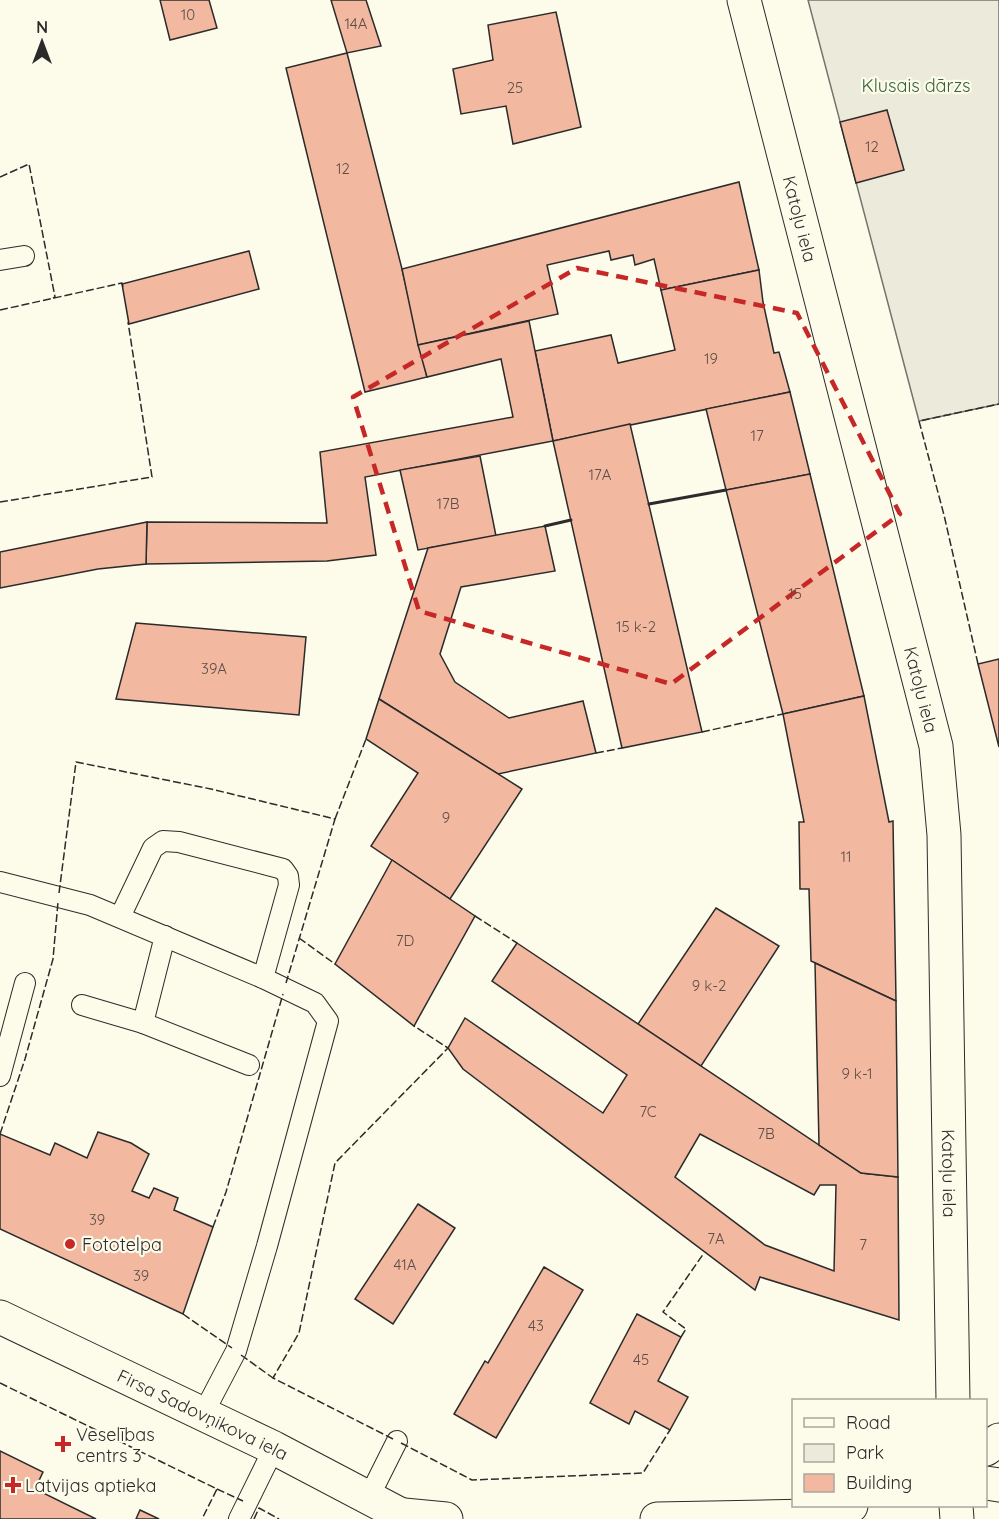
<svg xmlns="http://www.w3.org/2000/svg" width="999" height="1519" font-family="Quicksand,sans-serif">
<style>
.green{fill:#ecebdb;stroke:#74746e;stroke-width:1.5}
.building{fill:#f2b8a0;stroke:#2b2b2b;stroke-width:1.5;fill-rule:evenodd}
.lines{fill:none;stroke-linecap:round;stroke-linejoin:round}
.service-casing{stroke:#2b2b2b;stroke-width:22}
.minor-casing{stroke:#2b2b2b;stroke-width:35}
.tertiary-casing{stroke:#2b2b2b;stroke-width:35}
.service{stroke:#fdfbea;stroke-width:20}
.minor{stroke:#fdfbea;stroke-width:33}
.tertiary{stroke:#fdfbea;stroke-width:33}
.fence{stroke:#2b2b2b;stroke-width:1.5;stroke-dasharray:8 3;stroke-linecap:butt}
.wall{stroke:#2b2b2b;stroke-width:3}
.marked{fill:none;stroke:#c62828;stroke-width:4.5;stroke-dasharray:12 8;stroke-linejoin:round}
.poi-dot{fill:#c62828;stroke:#fdfbea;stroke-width:2}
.labels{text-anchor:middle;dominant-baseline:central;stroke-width:4.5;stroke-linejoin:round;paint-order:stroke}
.number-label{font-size:15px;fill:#5d4e48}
.park-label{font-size:18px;fill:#34623c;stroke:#fdfbea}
.street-label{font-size:18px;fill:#2b2b2b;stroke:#fdfbea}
.poi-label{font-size:18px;fill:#2b2b2b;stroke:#fdfbea;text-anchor:start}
</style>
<rect width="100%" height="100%" fill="#fdfbea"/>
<!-- green -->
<path class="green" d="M808,0H999V404L919,421Z"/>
<!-- building -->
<g class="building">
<path d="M160,0H209L217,28L170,40Z"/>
<path d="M331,0H366L381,46L347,53Z"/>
<path d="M556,12L581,127L513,144L506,106L461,114L453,69L493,60L488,25Z"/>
<path d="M347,53L402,269L427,377L365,392L286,68Z"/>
<path d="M887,110L904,170L856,183L840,122Z"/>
<path d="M739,182L759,270L661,290L654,259L635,265L633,255L611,260L609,251L547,265L558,314L418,345L402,269Z"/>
<path d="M249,251L259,289L129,324L122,284Z"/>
<path d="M759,270L763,302L774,353L779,352L790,392L553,441L535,351L611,335L618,363L675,350L661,290Z"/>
<path d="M529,321L553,441L365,477L376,555L327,561L146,564L147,522L327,523L320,452L513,417L501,359L427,377L418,345Z"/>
<path d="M790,392L810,474L726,490L706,409Z"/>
<path d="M630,424L702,732L622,748L553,441Z"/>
<path d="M480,456L496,536L418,550L400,470Z"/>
<path d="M810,474L864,696L783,714L726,490Z"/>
<path d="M147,522L146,564L98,569L0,588V552Z"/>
<path d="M545,526L555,571L461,587L440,654L455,682L509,718L583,701L596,753L498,774L379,699L428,548Z"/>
<path d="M136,623L306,637L299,715L116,699Z"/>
<path d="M999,659V747L978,664Z"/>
<path d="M864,696L889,822L893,821L896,1001L811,961L809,889H800L799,822H804L783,714Z"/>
<path d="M379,699L522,789L450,899L371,846L418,773L366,739Z"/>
<path d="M392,860L475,916L414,1026L335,964Z"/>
<path d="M716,908L779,946L701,1066L638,1024Z"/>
<path d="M517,943L861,1173L898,1177L899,1320L760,1277L755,1290L463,1069L448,1048L465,1018L603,1113L627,1075L492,981ZM700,1134L814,1195L820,1185H836L834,1271L765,1245L675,1177Z"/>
<path d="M815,963L896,1001L898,1177L861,1173L819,1145Z"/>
<path d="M98,1132L131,1143L149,1154L132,1191L149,1198L154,1188L178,1198L174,1210L213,1227L183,1314L0,1229V1134L50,1155L55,1143L87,1158Z"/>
<path d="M418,1204L455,1228L393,1324L355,1299Z"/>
<path d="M544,1267L583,1290L496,1438L454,1414L485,1361L488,1363Z"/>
<path d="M637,1314L681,1337L658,1381L688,1397L670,1430L635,1411L629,1424L590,1403Z"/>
<path d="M0,1451L43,1472L35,1489L96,1519H0Z"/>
<path d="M140,1510L159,1519H136Z"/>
</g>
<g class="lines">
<!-- service casing -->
<g class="service-casing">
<g id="service">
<path d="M0,260L24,256"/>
<path d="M0,882L90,905L263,978L315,1003L328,1021L267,1246L236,1351L203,1414"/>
<path d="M120,917L153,848L163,841L179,842L283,869L288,876L289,885L263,978"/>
<path d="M165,936L143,1023L249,1065"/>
<path d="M82,1005L143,1023"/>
<path d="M0,1076L25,983"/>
<path d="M369,1497L397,1441"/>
<path d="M239,1519L274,1448"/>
</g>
</g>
<!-- minor casing -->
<g class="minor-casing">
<g id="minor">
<path id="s1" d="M744,0L936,746L944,835L953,1400"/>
<path d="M956,1506L957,1519"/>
</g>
</g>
<!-- tertiary casing -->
<g class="tertiary-casing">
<g id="tertiary">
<path id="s2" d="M0,1317L274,1448L409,1519"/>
<path d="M986,1449L999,1440"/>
<path d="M986,1483L999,1485"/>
<path d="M404,1515L446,1519"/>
<path d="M657,1519L809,1516L851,1506"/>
</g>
</g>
<!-- service -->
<use href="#service" class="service"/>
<!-- minor -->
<use href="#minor" class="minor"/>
<!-- tertiary -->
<use href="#tertiary" class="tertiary"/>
<!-- fence -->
<g class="fence">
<path d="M0,177L29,164L55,297L53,298"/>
<path d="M0,310L122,283L123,287"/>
<path d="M0,502L152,477L128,322"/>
<path d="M978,664L944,515L919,421L999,404"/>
<path d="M702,732L783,714"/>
<path d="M596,753L622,748"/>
<path d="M335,819L366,739"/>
<path d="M59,893L76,762L211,789L335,819L286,983"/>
<path d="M475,916L517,943"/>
<path d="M299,938L335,964"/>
<path d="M0,1134L25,1059L53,959L58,902"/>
<path d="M213,1227L226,1192L283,994"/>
<path d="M183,1314L232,1348"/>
<path d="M681,1337L686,1329L663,1312L704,1253"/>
<path d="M241,1355L273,1378"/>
<path d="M0,1383L217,1489L202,1519"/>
<path d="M393,1439L273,1378L299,1333L335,1163L448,1048L414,1026"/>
<path d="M401,1443L472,1480L643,1473L670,1430"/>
<path d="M217,1489L243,1501"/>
<path d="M254,1519L259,1508L279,1519"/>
</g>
<!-- wall -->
<g class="wall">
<path d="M649,504L726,490"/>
<path d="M545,526L571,520"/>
</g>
</g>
<!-- marked area -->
<path class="marked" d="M577,268L797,313L900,514L671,684L419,611L353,397Z"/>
<!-- markers -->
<g class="poi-dot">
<circle cx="70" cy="1244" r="6"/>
<path d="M60 1435h6v6h6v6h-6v6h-6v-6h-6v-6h6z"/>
<path d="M10 1476h6v6h6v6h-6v6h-6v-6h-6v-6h6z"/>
</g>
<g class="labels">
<!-- number labels -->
<g class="number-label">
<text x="188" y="14">10</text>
<text x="356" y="23">14A</text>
<text x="515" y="87">25</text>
<text x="872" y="146">12</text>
<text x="343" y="168">12</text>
<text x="711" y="358">19</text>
<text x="757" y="435">17</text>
<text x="600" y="474">17A</text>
<text x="448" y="503">17B</text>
<text x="795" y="593">15</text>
<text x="636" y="626">15 k-2</text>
<text x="214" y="668">39A</text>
<text x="446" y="817">9</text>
<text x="846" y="856">11</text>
<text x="405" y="940">7D</text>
<text x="709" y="985">9 k-2</text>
<text x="857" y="1073">9 k-1</text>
<text x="648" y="1111">7C</text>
<text x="766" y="1133">7B</text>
<text x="97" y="1219">39</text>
<text x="716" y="1238">7A</text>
<text x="863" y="1244">7</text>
<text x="405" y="1264">41A</text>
<text x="141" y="1275">39</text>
<text x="536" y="1325">43</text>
<text x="641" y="1359">45</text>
</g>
<!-- park labels -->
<g class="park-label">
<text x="916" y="85">Klusais dārzs</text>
</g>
<!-- street labels -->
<g class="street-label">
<text stroke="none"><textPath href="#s1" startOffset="226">Katoļu iela</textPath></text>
<text stroke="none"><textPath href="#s1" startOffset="712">Katoļu iela</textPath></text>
<text stroke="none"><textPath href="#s1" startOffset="1198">Katoļu iela</textPath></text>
<text stroke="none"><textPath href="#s2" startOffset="225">Firsa Sadovņikova iela</textPath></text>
</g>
<!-- poi labels -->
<g class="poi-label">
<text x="82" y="1244">Fototelpa</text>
<text x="76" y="1434">Veselības<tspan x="76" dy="21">centrs 3</tspan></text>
<text x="25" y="1485">Latvijas aptieka</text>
</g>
</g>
<!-- legend -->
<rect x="792" y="1399" width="195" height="108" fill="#fdfbea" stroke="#a9a89e" stroke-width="1.5"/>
<rect x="804" y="1418" width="30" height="9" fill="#fdfbea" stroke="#a9a89e" stroke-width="1.5"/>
<text x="846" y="1429" font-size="18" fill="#2b2b2b">Road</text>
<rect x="804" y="1444" width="30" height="18" fill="#ecebdb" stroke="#a9a89e" stroke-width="1.5"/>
<text x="846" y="1459" font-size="18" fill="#2b2b2b">Park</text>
<rect x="804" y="1474" width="30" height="18" fill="#f2b8a0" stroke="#a9a89e" stroke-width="1.5"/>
<text x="846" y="1489" font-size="18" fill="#2b2b2b">Building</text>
<!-- north arrow -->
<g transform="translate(42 42)" stroke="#fdfbea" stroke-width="4.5" paint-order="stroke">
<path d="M0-4.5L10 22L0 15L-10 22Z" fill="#2b2b2b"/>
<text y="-9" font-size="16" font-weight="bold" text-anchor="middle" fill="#2b2b2b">N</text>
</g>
</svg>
